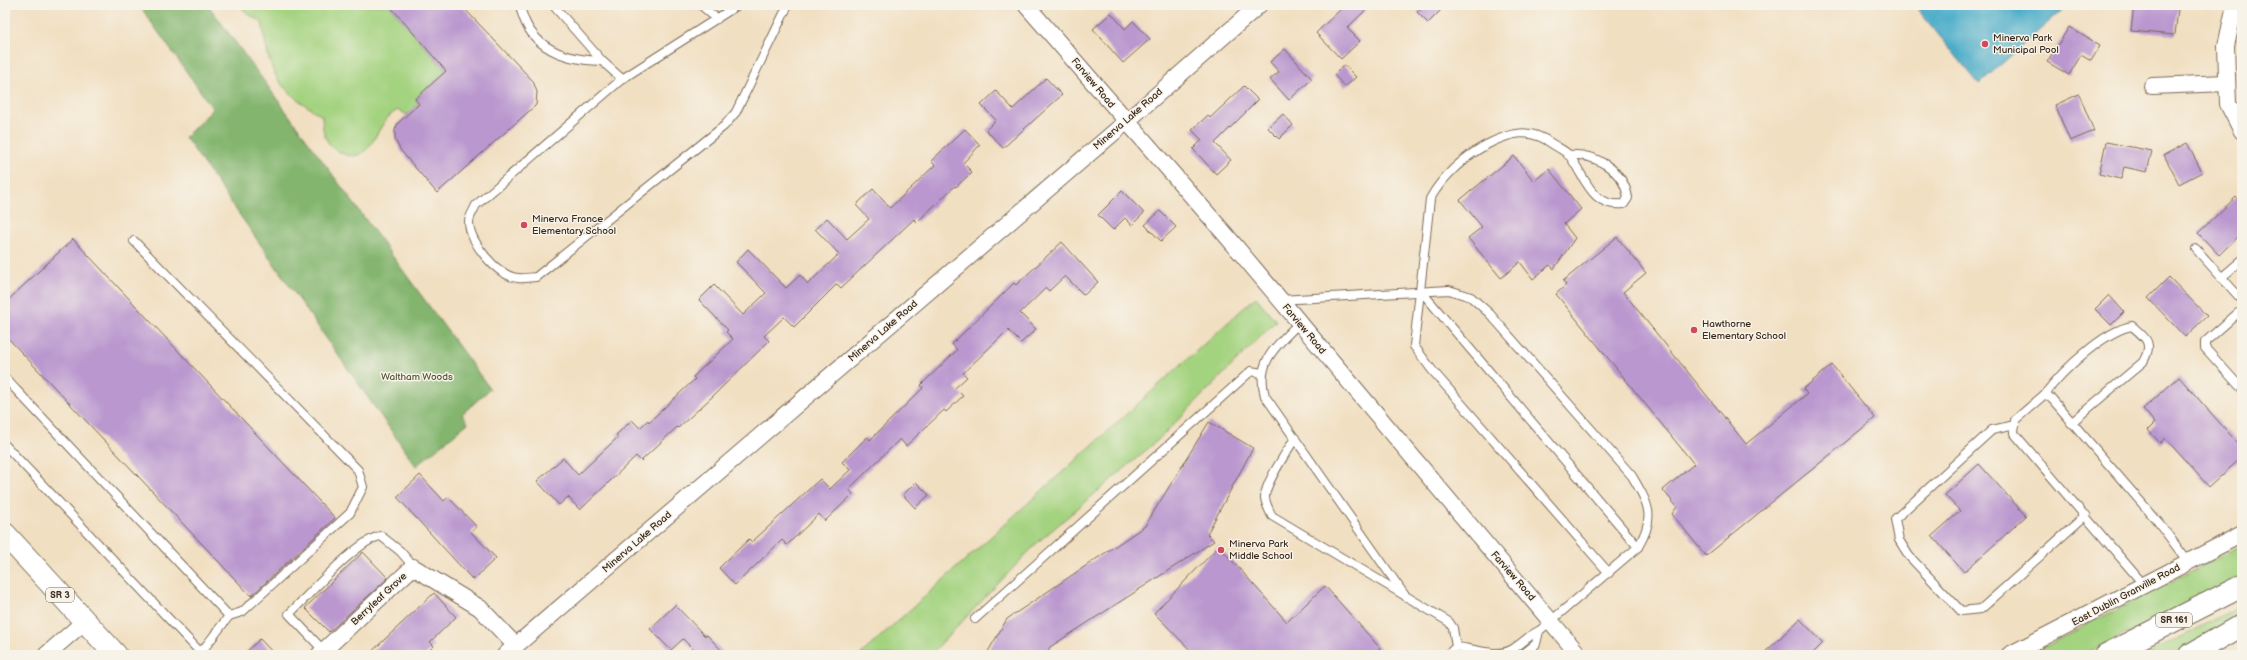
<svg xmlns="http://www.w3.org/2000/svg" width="2247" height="660" font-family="'Balsamiq Sans',sans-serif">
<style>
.green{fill:#a4d380;stroke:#707e4f}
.forest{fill:#83b56e;stroke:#5f7046}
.water{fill:#49acc9;stroke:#426b74}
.building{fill:#ba97cf}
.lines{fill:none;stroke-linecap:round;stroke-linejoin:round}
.lane-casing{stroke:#7b6957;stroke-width:10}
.street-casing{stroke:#7b6957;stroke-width:18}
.primary-casing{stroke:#7b6957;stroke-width:24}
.lane{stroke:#fff;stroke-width:8}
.street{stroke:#fff;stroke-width:16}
.primary{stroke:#fff;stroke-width:22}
.poi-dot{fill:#d1495b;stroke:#f7f3e8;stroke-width:1.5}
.labels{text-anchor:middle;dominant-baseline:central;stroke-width:3;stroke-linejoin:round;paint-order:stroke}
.shield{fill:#f7f3e8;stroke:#73665b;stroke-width:1}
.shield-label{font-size:9px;font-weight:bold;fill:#3b2a1e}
.poi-label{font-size:10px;fill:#3b2a1e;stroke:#f7f3e8;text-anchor:start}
.street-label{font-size:10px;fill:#3b2a1e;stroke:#f7f3e8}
.park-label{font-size:10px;fill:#555436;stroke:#f7f3e8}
</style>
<rect width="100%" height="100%" fill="#f7f3e8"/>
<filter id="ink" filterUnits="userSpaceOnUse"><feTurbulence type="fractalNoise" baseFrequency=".025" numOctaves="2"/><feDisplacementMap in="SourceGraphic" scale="8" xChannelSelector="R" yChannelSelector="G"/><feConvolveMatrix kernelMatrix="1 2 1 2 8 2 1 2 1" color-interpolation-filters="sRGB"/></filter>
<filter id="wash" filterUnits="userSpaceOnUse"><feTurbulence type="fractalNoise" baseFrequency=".012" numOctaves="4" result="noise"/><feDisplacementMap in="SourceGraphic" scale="16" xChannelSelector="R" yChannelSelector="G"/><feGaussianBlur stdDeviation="0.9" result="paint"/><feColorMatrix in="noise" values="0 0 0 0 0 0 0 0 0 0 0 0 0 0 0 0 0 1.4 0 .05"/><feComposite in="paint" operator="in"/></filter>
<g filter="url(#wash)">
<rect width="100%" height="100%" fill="#f1dfc1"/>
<!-- green -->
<g class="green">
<path d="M239,5H389L446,71L415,99L419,104L407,115L399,110C374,117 375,172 338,151C323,142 323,131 322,116C275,86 270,77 262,22L248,14Z"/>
<path d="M1256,297L1276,321L1158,440L1038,542L933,652L930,655H860Z"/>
<path d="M2242,545V576L2235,580L2084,655H2028Z"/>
<path d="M2242,605V619L2177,655H2145Z"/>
</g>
<!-- forest -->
<path class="forest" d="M139,5H208L490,389L462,414L468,423L416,466L185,137L213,109Z"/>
<!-- water -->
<path class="water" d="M1914,5H2068L1979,84Z"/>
<g id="blocks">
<!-- building -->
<g class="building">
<path d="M389,5H461L533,81L537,92L536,105L437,193L401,151L395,140V130L398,123L419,104L415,99L446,71Z"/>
<path d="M1345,5H1371L1347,28L1360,41L1341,59L1316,33Z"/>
<path d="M1424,5H1446L1428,23L1417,12Z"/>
<path d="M2134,5L2178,9L2175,35L2131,31Z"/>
<path d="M1111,13L1125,29L1133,21L1150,39L1123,63L1093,29Z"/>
<path d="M2069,27L2100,46L2091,61L2081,55L2069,75L2047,62Z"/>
<path d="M1285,49L1312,79L1289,100L1270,79L1279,72L1270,62Z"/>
<path d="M1344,65L1356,77L1345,87L1334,75Z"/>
<path d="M1046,78L1062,95L1003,148L986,130L996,120L981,105L996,91L1013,109Z"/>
<path d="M1244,86L1258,100L1215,143L1231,160L1216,174L1193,149L1202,140L1192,130L1208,115L1210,118Z"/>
<path d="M2079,94L2094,131L2070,141L2055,105Z"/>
<path d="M1283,114L1293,125L1279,139L1268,128Z"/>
<path d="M965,129L980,145L963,163L972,172L956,187L955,186L917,222L914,219L841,288L837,284L794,327L784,317L764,336L769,341L712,397L678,428L677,427L641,461L636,456L580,510L568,497L559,505L537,481L563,458L578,475L618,437L616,435L632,420L640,428L648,420L649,422L695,379L693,377L733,339L726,332L728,330L699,300L714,285L743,315L766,293L736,262L748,249L786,288L800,275L808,284L839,254L815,229L827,218L847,239L869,219L856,205L873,189L890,208L935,165L931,161Z"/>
<path d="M2106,142L2152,151L2147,172L2124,167L2121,179L2099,174Z"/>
<path d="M2187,143L2202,172L2179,184L2164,155Z"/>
<path d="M1514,156L1534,181L1549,169L1581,209L1564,224L1575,238L1554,269L1550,265L1533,279L1520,262L1501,278L1468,238L1482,227L1460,200Z"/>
<path d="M1122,191L1144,213L1132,225L1125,218L1113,230L1098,215Z"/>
<path d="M2236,197L2242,204V233L2219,255L2198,233Z"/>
<path d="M1160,211L1176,227L1161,241L1145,225Z"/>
<path d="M1617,237L1646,273L1623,292L1746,444L1807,394L1803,389L1832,365L1875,418L1706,556L1672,514L1677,507L1663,490L1694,464L1556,294L1566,285L1563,281Z"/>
<path d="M73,239L335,518L251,596L5,335V303Z"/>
<path d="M1062,242L1098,282L1084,295L1065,276L1049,291L1046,288L1020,313L1036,329L1021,343L1008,330L963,373L967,377L955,388L963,396L946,412L944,410L906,446L900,439L849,489L853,494L825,521L819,514L787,545L782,540L735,585L719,568L749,539L752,542L820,479L830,489L850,470L842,462L867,437L870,440L923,388L921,385L957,350L952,344L1014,283L1016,285Z"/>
<path d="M2169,277L2207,316L2185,337L2148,298Z"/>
<path d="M2109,295L2124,312L2111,325L2095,309Z"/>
<path d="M2179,377L2242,448V457L2209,487L2165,438L2160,443L2148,430L2155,423L2143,409Z"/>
<path d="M1209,422L1253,448L1207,534L1214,541L1050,647L1046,655H986L1007,619L1145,526Z"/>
<path d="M1979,464L2026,516L1964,572L1932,536L1960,511L1945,495Z"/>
<path d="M420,475L444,501L448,497L477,527L471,532L496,558L473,580L397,497Z"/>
<path d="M916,482L929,495L915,508L903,495Z"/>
<path d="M1219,546L1287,622L1325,586L1380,648L1372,655H1195L1154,613Z"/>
<path d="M363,552L388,578L329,632L305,608Z"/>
<path d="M434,593L456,617L430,642L434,646L425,655H368Z"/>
<path d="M675,605L705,636L707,635L726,655H699L683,639L671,650L650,629Z"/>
<path d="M1800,619L1823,643L1811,655H1762Z"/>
<path d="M260,639L275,655H243Z"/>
</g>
</g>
</g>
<g filter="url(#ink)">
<use href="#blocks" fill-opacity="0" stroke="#7b6957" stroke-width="1"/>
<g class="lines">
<!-- lane casing -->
<g class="lane-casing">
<g id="lane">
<path d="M520,5C528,48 564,60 602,61L622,79"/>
<path d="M553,5L602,61"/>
<path d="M701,5L717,19"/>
<path d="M738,5L622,79L476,205C474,210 469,217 469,222C469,242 497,276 518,278C524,279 531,277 536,277L724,126L736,112L788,5"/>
<path d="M1568,155C1595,153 1624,170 1628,198L1624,204C1591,208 1585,176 1569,155C1565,151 1559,148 1554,145C1530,127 1511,132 1486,145C1464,157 1442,177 1430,199L1414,346L1432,370L1609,573"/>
<path d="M134,241L358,470L363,487L350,513L242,612L229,616"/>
<path d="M2196,249L2242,300"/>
<path d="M2221,278L2242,260"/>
<path d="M1421,291L1638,547"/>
<path d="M1280,300L1449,290L1471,297L1490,314L1632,476C1649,505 1656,517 1638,547L1539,631C1527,636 1521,645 1511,650C1496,658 1472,648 1456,647"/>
<path d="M2238,313L2205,342V348L2242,389"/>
<path d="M1299,323C1277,345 1255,362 1265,396L1406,597"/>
<path d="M5,378L229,616L199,655"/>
<path d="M2045,394C2062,371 2104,331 2132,326C2146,338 2154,343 2143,362L2071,423"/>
<path d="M2015,425L1992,430L1895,519L1899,540L1909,556L1961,611L1981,609L2086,515"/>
<path d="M1295,438C1287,452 1264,484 1265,498C1266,505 1269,510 1272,516L1449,622L1453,628L1456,647L1447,655"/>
<path d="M5,445L201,653"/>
<path d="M2144,585L2014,433L2015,420L2045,394L2052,399L2159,523L2188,562"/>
<path d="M975,619L1251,371L1262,373"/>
<path d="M324,651L289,614C307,597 359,538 381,536L400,551L414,567"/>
<path d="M1522,655L1536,644L1539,631"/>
</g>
</g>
<!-- street casing -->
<g class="street-casing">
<g id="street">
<path d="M1026,5L1225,234L1579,655"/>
<path d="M2235,5L2226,46L2228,104L2242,131"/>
<path d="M2152,86L2227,83"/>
<path d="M46,655L85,621"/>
<path d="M319,655L413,567L480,608L516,646"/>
<path d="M505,655L1126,122L1259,5"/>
<path d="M2009,655L2242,534"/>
</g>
</g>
<!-- primary casing -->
<g class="primary-casing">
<g id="primary">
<path d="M5,534L116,655"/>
<path d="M2106,655L2242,586"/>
<path d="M2190,655L2242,625"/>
</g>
</g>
<!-- lane -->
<use href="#lane" class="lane"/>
<!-- street -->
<use href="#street" class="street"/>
<!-- primary -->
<use href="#primary" class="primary"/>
</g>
</g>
<!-- markers -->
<g class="poi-dot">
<circle cx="1985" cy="44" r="4"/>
<circle cx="524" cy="225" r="4"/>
<circle cx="1694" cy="330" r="4"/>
<circle cx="1221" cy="550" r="4"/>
</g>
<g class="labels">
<!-- shield labels -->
<g class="shield">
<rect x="46" y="588" width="28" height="14" rx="3"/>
<rect x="2156" y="613" width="36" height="14" rx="3"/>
</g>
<g class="shield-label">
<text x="60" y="595">SR 3</text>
<text x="2174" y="620">SR 161</text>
</g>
<!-- poi labels -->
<g class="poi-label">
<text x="1993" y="38">Minerva Park<tspan x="1993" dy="12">Municipal Pool</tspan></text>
<text x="532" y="219">Minerva France<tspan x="532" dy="12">Elementary School</tspan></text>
<text x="1702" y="324">Hawthorne<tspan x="1702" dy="12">Elementary School</tspan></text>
<text x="1229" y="544">Minerva Park<tspan x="1229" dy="12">Middle School</tspan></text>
</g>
<!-- street labels -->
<g class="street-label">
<text transform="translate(1093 83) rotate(50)">Farview Road</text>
<text transform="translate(1128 119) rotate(-41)">Minerva Lake Road</text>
<text transform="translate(1304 329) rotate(50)">Farview Road</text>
<text transform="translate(883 331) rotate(-41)">Minerva Lake Road</text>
<text transform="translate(637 542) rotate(-41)">Minerva Lake Road</text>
<text transform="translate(1513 576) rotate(49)">Farview Road</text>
<text transform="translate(2126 595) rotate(-28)">East Dublin Granville Road</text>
<text transform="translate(379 599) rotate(-43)">Berryleaf Grove</text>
</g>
<!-- park labels -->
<g class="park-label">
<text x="417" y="377">Waltham Woods</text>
</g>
</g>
<!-- margin -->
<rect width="2247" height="660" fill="none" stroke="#f7f3e8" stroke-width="20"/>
</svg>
